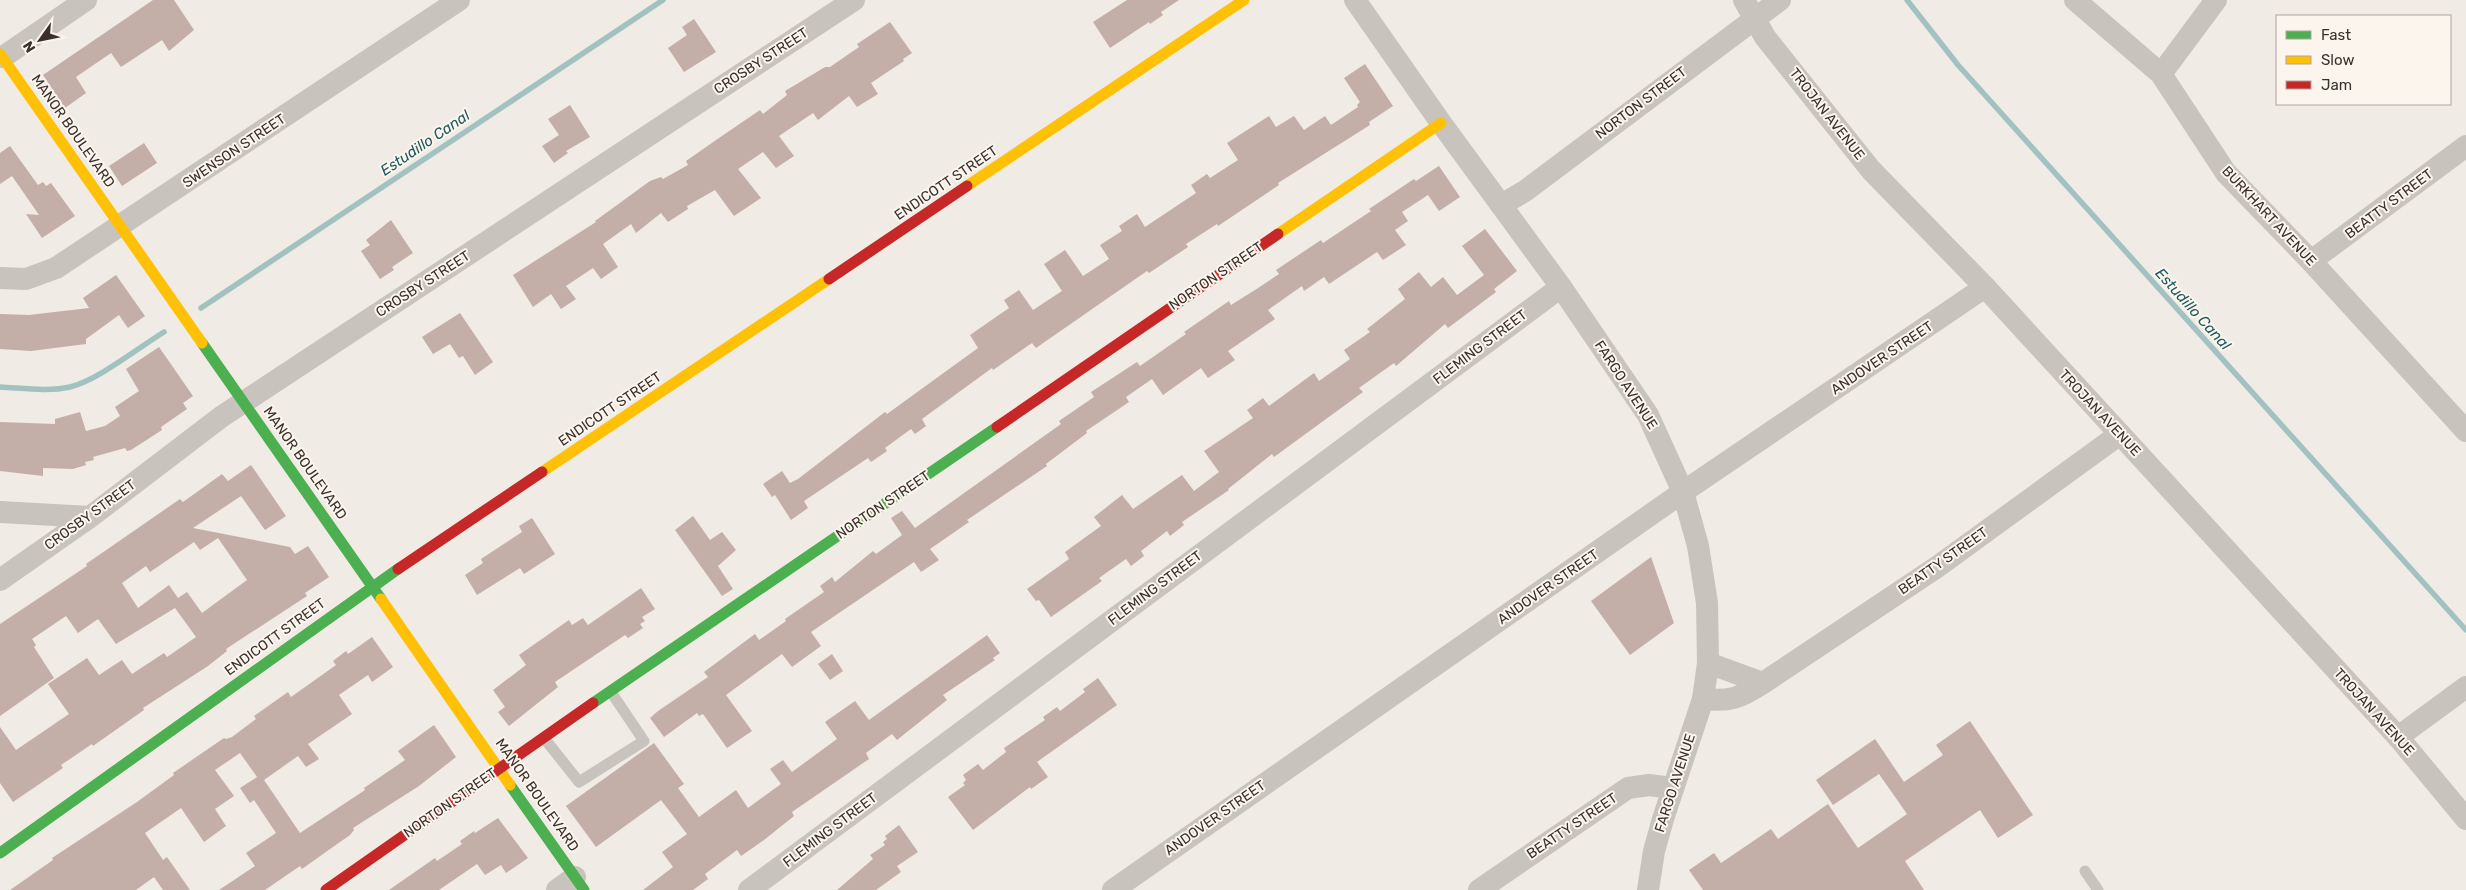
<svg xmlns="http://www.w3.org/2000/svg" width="2466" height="890" font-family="Rubik,sans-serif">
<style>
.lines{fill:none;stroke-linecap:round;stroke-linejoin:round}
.stream{stroke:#a1c2c1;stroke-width:5.5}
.building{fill:#c3afa7;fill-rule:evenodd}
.lane{stroke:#c9c3be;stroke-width:11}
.street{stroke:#c9c3be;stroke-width:22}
.fast{stroke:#4caf50;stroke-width:11}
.slow{stroke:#ffc107;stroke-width:11}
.jam{stroke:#c62828;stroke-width:11}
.labels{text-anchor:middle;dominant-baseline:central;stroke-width:4;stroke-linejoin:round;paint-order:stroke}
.street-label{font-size:14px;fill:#3b302b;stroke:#fbf5ee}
.water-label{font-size:15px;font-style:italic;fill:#1f5a5e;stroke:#fbf5ee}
</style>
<rect width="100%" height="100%" fill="#f0ebe5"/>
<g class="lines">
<!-- stream -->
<g class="stream">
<path d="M1907,0L1958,65L2466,630"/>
<path d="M201,308L663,0"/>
<path d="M0,387C22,388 48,392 70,387C98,380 138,348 164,332"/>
</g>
</g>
<!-- building -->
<g class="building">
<path d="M153,0H174L194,30L169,51L162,40L121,67L111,53L76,77L86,93L65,108L43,75Z"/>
<path d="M1127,0H1179L1161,12L1163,15L1150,24L1149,22L1110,48L1093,22Z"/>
<path d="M694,19L716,52L684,72L668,48L687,35L682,27Z"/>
<path d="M890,22L912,53L903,59L904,61L871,83L878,94L857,107L849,96L818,120L813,113L779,136L794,156L776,168L763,152L738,169L761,198L734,216L715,190L687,206L688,209L668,222L661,213L636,233L631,224L603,244L618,267L601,279L593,268L566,286L576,299L561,309L551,294L533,307L513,275L596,222L595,221L650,181L661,177L663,179L688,165L686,161L719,138L760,110L763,114L787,95L785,91L825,67H830L859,47L857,44Z"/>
<path d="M1365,64L1393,106L1369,122L1370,125L1278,183L1279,185L1218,226L1217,224L1186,244L1188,247L1149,273L1147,271L1036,348L1032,343L993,370L992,368L922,419L926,426L915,434L911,429L885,448L887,451L871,462L868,458L804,501L808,508L791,520L775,495L772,497L763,484L782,471L790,483L798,479L885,412L887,414L978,348L970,335L1009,308L1004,300L1019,290L1033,310L1062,291L1044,264L1065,250L1083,276L1109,259L1100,245L1122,231L1119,226L1137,214L1145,227L1196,193L1191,185L1207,174L1210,178L1238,160L1227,143L1269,116L1276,127L1294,116L1304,130L1325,116L1331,125L1358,107L1357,105L1360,102L1344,78Z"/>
<path d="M570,105L590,137L566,151L568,153L554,163L542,146L559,135L548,119Z"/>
<path d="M144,143L157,163L122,186L109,166Z"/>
<path d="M10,146L38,185L43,182L46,186L51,183L75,216L42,238L26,214L39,215L12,176L0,184V153Z"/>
<path d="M1439,166L1460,197L1439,211L1428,195L1402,212L1408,221L1395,230L1406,245L1383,260L1377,252L1329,284L1324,277L1304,291L1302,286L1268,310L1275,319L1228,351L1235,360L1208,378L1201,368L1163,395L1152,379L1126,397L1129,402L1086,431L1087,433L1046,464L1047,466L967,520L969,522L930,549L939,560L921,572L914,562L811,632L821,646L792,667L782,654L726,695L752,731L727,748L703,714L699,716L697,713L664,737L650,718L658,711L708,677L704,672L755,634L759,640L786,621L785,619L824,592L820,586L832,577L835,582L873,551L876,554L902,535L891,518L902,511L915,528L1061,424L1059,421L1094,397L1091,392L1137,362L1140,366L1186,334L1184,332L1229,301L1231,305L1255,290L1279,274L1276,270L1321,240L1323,243L1371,211L1369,209L1414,179L1416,181Z"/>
<path d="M391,220L413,253L392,267L394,270L380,279L361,251L370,245L366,240Z"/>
<path d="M1485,229L1517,271L1494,289L1496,292L1448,328L1445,324L1396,366L1394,363L1359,388L1363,392L1274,457L1272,454L1228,489L1229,490L1182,522L1184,525L1170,536L1167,531L1141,551L1144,556L1131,566L1126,559L1099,578L1102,581L1051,617L1039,600L1036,601L1027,589L1069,559L1065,552L1101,526L1094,517L1122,495L1133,509L1182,475L1194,491L1219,472L1204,451L1253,418L1247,410L1263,398L1269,406L1314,373L1319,381L1350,359L1344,350L1370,332L1367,329L1405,299L1398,289L1419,272L1431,287L1443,277L1457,295L1484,275L1462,246Z"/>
<path d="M116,275L145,316L128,328L119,315L86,339V344L31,351L0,349V314L29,315L89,308L83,298Z"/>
<path d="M460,313L493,362L475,375L463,356L459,358L450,344L433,354L422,337Z"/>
<path d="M159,347L193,396L183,403L187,409L161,427L162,430L131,450L127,451L125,448L93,457L94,460L85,462L86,465L73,469L43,468V476L0,471V422L55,424V419L80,412L86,431L105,426L120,416L115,407L139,391L126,369Z"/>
<path d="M251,465L286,516L265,530L241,496L193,528L290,547L295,554L308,546L329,577L305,593L307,596L226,649L227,651L208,666L143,708L144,710L93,746L92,744L61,765L63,768L13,802L0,783V727L16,750L69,714L48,684L87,658L99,675L122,660L132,674L164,653L167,657L196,637L175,608L116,644L98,619L78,633L66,616L32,639L36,645L34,647L54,678L0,716V624L87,566L86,564L180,499L183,502L222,474L228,481ZM218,538L247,580L202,613L187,592L178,598L169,585L138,608L122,583L146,566L150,572L194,542L200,550Z"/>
<path d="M693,516L710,540L722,532L736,550L718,566L733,589L722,596L675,530Z"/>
<path d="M532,518L555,554L524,574L520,568L477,595L465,575L483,563L481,559L522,532L519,526Z"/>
<path d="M1651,557L1674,623L1630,655L1591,601Z"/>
<path d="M641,588L655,609L642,617L645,621L640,624L643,628L628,638L625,635L555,682L558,687L509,726L498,712L505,707L493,690L526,665L519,655L569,620L572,625L583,618L588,625Z"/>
<path d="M987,635L1000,653L993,658L995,660L943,695L947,700L897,740L892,734L866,753L869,759L792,812L794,816L764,840L741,856L737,850L705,874L708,879L693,890H643L673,867L662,852L687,834L661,800L596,847L566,806L654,743L684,784L678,788L699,817L736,790L748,808L781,784L770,769L783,760L792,772L837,739L825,722L855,701L869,720Z"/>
<path d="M372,637L393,667L372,682L368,675L339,695L352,714L308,744L319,759L306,767L298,756L264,780L300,833L365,790L364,788L405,760L398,751L434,725L456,757L419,786L353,828L354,830L350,835L323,854L302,869L300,866L265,890H219L255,866L246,853L276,833L254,800L250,803L240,788L257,777L240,753L215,770L234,796L215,809L226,826L204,842L181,808L145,833L163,860L167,857L190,890H163L154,877L136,890H10L53,860L52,858L137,802L174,775L173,773L224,738L226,739L232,737L256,719L254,716L288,692L291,697L336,665L333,661L346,651L348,654Z"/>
<path d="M832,654L843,671L830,680L818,664Z"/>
<path d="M1098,678L1117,705L1037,762L1048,777L1031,789L1030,787L973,830L948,797L965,785L963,783L966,780L963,775L978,764L983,770L1006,752L1004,748L1045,720L1043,717L1057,707L1060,711L1085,692L1083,689Z"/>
<path d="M1970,721L2033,815L1998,838L1980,810L1905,861L1924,890H1703L1689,870L1714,853L1721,863L1771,829L1778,839L1828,804L1858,848L1907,814L1879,774L1833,805L1816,780L1875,739L1904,782L1943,755L1936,745Z"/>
<path d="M498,818L528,858L506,873L501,865L485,875L477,864L439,890H389L435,858L437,861L462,844L460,841L474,831L475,833Z"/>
<path d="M899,825L918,852L897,866L901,872L876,890H837L873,859L870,855L885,845L883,842L887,839L885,836Z"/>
</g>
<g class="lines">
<!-- lane -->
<g class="lane">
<path d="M544,738L579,782L644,741L611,692"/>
<path d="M2085,871L2098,890"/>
</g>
<!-- street -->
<g class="street">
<path d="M1355,0L1441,123L1561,287L1648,415L1683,492L1698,546L1707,603L1708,663L1703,699L1663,819L1654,851L1648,890"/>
<path d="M1744,0L1765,37L1871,170L1985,287L2398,737L2466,819"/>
<path d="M2075,0L2161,74L2226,173L2311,261L2466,431"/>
<path d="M3,57L86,0"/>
<path d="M2161,74L2216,0"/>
<path d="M1501,205L1525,191L1780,0"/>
<path d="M2311,261L2466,146"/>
<path d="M0,278L26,279L56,268L459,0"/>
<path d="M0,512L90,517"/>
<path d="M0,580L90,517L221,417L854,0"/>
<path d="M1708,663L1763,683"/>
<path d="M1703,699C1730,702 1740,698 1763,683L1937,567L2120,434"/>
<path d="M2398,737L2466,687"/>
<path d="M557,890L575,877"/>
<path d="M749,890L1561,287"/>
<path d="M1113,890L1683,492L1985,287"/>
<path d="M1479,890L1628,788L1649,785L1672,788"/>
</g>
<!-- fast -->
<g class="fast">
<path d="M202,343L381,599"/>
<path d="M593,703L997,427"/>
<path d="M510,785L584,890"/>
<path d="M0,853L398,569"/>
</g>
<!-- slow -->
<g class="slow">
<path d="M0,54L202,343"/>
<path d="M967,186L1244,0"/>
<path d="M1278,234L1441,123"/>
<path d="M542,472L829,279"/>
<path d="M381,599L510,785"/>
</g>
<!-- jam -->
<g class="jam">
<path d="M829,279L967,186"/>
<path d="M997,427L1278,234"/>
<path d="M398,569L542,472"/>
<path d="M326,890L593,703"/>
</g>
</g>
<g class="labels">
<!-- street labels -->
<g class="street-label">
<text transform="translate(761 61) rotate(-33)">CROSBY STREET</text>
<text transform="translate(1641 103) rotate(-37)">NORTON STREET</text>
<text transform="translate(1827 114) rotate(52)">TROJAN AVENUE</text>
<text transform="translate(73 131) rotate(55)">MANOR BOULEVARD</text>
<text transform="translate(234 151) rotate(-34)">SWENSON STREET</text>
<text transform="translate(946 183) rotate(-34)">ENDICOTT STREET</text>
<text transform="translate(2389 204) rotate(-37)">BEATTY STREET</text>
<text transform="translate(2269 216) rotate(47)">BURKHART AVENUE</text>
<text transform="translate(1216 276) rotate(-34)">NORTON STREET</text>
<text transform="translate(423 284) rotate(-33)">CROSBY STREET</text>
<text transform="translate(1480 347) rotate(-37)">FLEMING STREET</text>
<text transform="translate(1882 358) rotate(-34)">ANDOVER STREET</text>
<text transform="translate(1626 385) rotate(57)">FARGO AVENUE</text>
<text transform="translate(610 409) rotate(-34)">ENDICOTT STREET</text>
<text transform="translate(2100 413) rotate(47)">TROJAN AVENUE</text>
<text transform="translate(305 463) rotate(55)">MANOR BOULEVARD</text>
<text transform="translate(883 505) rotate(-34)">NORTON STREET</text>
<text transform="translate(90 515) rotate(-36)">CROSBY STREET</text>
<text transform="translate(1943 561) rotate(-35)">BEATTY STREET</text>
<text transform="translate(1548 587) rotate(-35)">ANDOVER STREET</text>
<text transform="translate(1155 588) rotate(-37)">FLEMING STREET</text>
<text transform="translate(275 637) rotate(-36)">ENDICOTT STREET</text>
<text transform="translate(2374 712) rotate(48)">TROJAN AVENUE</text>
<text transform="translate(1675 783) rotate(-72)">FARGO AVENUE</text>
<text transform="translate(537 795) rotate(55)">MANOR BOULEVARD</text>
<text transform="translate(450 803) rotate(-35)">NORTON STREET</text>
<text transform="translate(1215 818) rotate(-35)">ANDOVER STREET</text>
<text transform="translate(1572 826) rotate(-34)">BEATTY STREET</text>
<text transform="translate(830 830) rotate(-37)">FLEMING STREET</text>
</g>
<!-- water labels -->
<g class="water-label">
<text transform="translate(425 143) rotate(-34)">Estudillo Canal</text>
<text transform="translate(2193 309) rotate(48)">Estudillo Canal</text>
</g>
</g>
<!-- legend -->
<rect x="2276" y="15" width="175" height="90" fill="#fbf5ee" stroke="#aea6a0"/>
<rect x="2286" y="31" width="25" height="8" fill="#4caf50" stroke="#aea6a0"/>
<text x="2321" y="40" font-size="15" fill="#3b302b">Fast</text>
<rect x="2286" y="56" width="25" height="8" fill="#ffc107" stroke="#aea6a0"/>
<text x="2321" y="65" font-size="15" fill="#3b302b">Slow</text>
<rect x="2286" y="81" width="25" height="8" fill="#c62828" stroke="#aea6a0"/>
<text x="2321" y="90" font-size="15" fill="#3b302b">Jam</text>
<!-- north arrow -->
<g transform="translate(40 40) rotate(237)" stroke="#fbf5ee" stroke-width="4" paint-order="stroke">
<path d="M0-4L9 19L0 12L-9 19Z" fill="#3b302b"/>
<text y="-8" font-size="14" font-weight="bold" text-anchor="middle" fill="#3b302b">N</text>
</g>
</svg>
